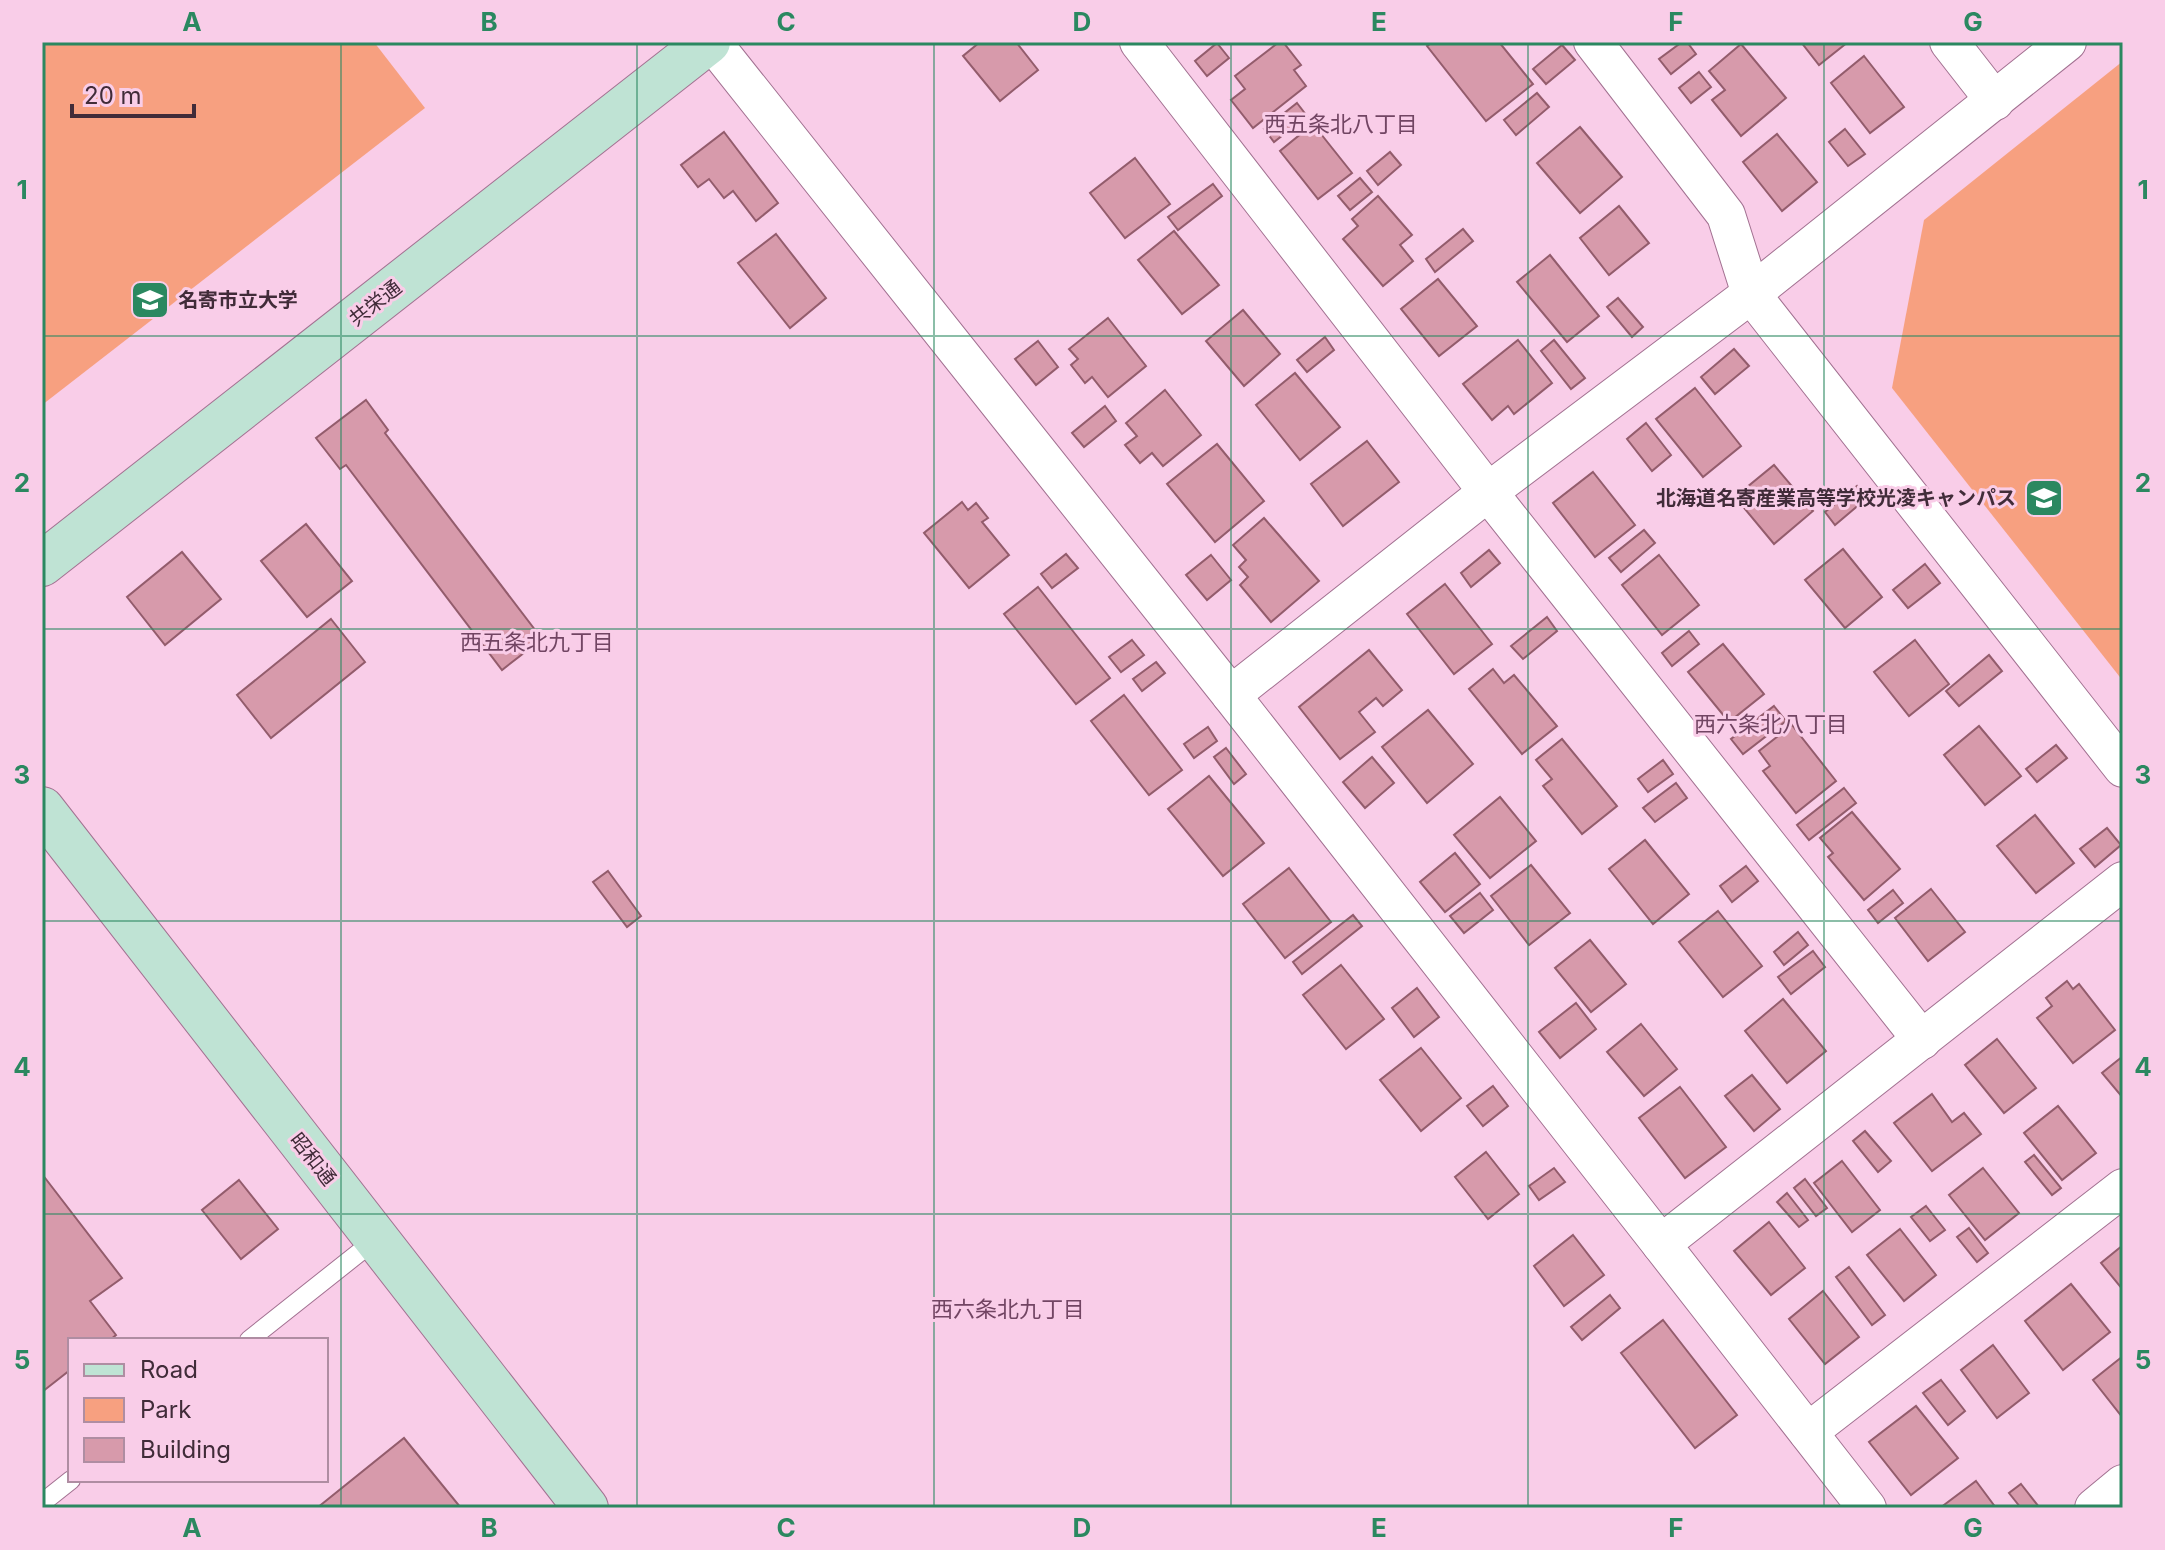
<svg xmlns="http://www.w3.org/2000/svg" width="2165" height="1550" font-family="Inter,'Noto Sans JP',sans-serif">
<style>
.green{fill:#f7a080}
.building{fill:#d79aab;stroke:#935c6c;stroke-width:2}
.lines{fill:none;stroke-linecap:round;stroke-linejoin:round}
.lane-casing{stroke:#a27191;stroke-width:20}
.street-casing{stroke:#a27191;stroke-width:40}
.secondary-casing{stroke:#a27191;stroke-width:46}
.lane{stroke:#fff;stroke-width:18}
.street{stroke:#fff;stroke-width:38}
.secondary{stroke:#bfe3d4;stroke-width:44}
.grid{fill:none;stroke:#2b8860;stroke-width:2;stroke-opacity:0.55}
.labels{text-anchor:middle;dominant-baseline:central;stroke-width:6;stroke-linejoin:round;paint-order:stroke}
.poi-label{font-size:20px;font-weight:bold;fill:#412c39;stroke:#f9cde8;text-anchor:start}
.street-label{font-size:20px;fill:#412c39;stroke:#f9cde8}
.neighbourhood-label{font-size:22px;fill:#724563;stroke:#f9cde8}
.neatline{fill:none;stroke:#2b8860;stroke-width:3}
.grid-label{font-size:26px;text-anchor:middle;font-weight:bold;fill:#2b8860}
</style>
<rect width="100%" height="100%" fill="#f9cde8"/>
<!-- green -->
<g class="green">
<path d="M42,42H374L425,108L42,405Z"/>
<path d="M2123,61V681L1892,388L1924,220Z"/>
</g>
<!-- building -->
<g class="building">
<path d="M980,42H1016L1038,70L1000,101L963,56Z"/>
<path d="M1279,42H1283L1301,65L1294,70L1306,86L1253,128L1231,100L1245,89L1235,76Z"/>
<path d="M1433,42H1499L1533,84L1486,121L1427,46Z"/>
<path d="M1682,42H1687L1696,54L1671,74L1659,59Z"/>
<path d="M1801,42H1848L1819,65Z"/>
<path d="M1217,43L1229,58L1207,76L1195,61Z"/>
<path d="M1741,44L1786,98L1741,136L1712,100L1725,90L1709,71Z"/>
<path d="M1562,45L1575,60L1546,84L1533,69Z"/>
<path d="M1864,56L1904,107L1870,133L1831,83Z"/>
<path d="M1699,72L1711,87L1691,103L1679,88Z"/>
<path d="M1537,93L1549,107L1516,135L1504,120Z"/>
<path d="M1297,103L1307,116L1274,142L1264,129Z"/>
<path d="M1313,124L1352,173L1318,199L1280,151Z"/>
<path d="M1580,127L1622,177L1580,213L1537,163Z"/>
<path d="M1845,129L1865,154L1848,166L1829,142Z"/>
<path d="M724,132L778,203L756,221L733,191L724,198L709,179L698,187L681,165Z"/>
<path d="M1777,134L1817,182L1782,211L1743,162Z"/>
<path d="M1390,152L1401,165L1378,185L1367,171Z"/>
<path d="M1135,158L1170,204L1125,238L1090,193Z"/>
<path d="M1360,178L1372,192L1350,210L1338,196Z"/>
<path d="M1213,184L1222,196L1178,230L1168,217Z"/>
<path d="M1378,196L1412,235L1400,245L1413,261L1383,286L1343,239L1358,226L1352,219Z"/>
<path d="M1619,206L1649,243L1609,275L1580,238Z"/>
<path d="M1463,229L1473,241L1435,272L1426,259Z"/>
<path d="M1174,231L1219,285L1182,314L1138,260Z"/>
<path d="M776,234L826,298L790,328L738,263Z"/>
<path d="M1550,255L1599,316L1567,342L1517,282Z"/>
<path d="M1438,279L1477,326L1439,356L1401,309Z"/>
<path d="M1618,298L1643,327L1632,337L1607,307Z"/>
<path d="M1243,310L1280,354L1244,386L1206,341Z"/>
<path d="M1108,318L1146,366L1108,397L1092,377L1085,383L1071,365L1078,359L1069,349Z"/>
<path d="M1325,337L1334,350L1307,372L1297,360Z"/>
<path d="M1518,340L1552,383L1514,414L1508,406L1492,420L1463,384Z"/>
<path d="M1554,340L1585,378L1571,389L1541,351Z"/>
<path d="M1038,341L1058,367L1036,385L1015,359Z"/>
<path d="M1734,349L1749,366L1715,394L1701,377Z"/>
<path d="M1295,373L1340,427L1300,460L1256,405Z"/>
<path d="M1695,388L1741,446L1703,477L1656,419Z"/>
<path d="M1165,390L1201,435L1163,466L1152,453L1140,463L1125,445L1137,436L1126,423Z"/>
<path d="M366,400L388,430L385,433L542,639L502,670L346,465L340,469L316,438Z"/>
<path d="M1105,406L1116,421L1084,447L1072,433Z"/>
<path d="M1646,423L1671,455L1652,471L1627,439Z"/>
<path d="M1367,441L1399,482L1343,526L1311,484Z"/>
<path d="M1217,444L1264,501L1215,542L1167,484Z"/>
<path d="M1774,465L1813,511L1774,544L1735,497Z"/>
<path d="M1593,472L1635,525L1595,557L1553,503Z"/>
<path d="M1857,486L1867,498L1835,525L1825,512Z"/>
<path d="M962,502L968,510L976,503L988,518L982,522L1009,555L969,588L924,533Z"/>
<path d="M1264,518L1319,581L1271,622L1240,585L1248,577L1239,567L1246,560L1233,545Z"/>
<path d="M306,524L352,581L307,617L261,561Z"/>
<path d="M1644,530L1655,543L1621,572L1609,558Z"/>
<path d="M1843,549L1882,597L1845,628L1805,580Z"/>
<path d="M1489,550L1500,563L1471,587L1461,573Z"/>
<path d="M182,552L221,599L165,645L127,597Z"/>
<path d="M1066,554L1078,568L1052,588L1041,574Z"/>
<path d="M1211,555L1231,580L1207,600L1186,575Z"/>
<path d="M1659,555L1699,605L1662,635L1622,585Z"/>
<path d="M1925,564L1940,583L1908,608L1893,590Z"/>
<path d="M1445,584L1492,644L1454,674L1407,614Z"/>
<path d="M1038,587L1110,678L1076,704L1004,614Z"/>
<path d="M1547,617L1557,631L1523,659L1511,646Z"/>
<path d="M331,619L365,662L271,738L237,695Z"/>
<path d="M1689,631L1699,644L1672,666L1662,653Z"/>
<path d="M1132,640L1144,655L1121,672L1109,657Z"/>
<path d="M1915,640L1949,684L1909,716L1874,672Z"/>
<path d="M1723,644L1764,694L1729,722L1688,672Z"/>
<path d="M1369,650L1402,690L1383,706L1376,698L1359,712L1375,732L1340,759L1299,707Z"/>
<path d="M1989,655L2002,671L1959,706L1946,691Z"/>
<path d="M1156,662L1165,673L1142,691L1133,679Z"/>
<path d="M1493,669L1504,683L1514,675L1557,726L1522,754L1469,689Z"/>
<path d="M1124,695L1182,770L1149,795L1091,721Z"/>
<path d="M1774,706L1786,721L1743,754L1731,739Z"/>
<path d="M1428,710L1473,764L1427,803L1382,747Z"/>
<path d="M1792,725L1836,781L1796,813L1763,771L1770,766L1759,751Z"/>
<path d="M1979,726L2021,776L1985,805L1944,755Z"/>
<path d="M1208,727L1217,741L1194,758L1184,744Z"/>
<path d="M1562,739L1617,806L1582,834L1543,786L1552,779L1536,760Z"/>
<path d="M2056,745L2067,758L2037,782L2026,769Z"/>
<path d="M1226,748L1246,774L1234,784L1214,757Z"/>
<path d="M1372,757L1394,783L1365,808L1343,782Z"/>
<path d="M1663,760L1673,774L1648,792L1638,779Z"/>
<path d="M1209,776L1264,843L1223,876L1168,809Z"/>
<path d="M1676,783L1687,798L1655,822L1643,808Z"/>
<path d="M1844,788L1856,803L1809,840L1797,825Z"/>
<path d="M1500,797L1536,841L1490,878L1454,835Z"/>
<path d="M1852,812L1900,869L1864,900L1828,857L1833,853L1820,838Z"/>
<path d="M2035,815L2074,863L2036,893L1997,846Z"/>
<path d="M2107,828L2121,845L2095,867L2080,849Z"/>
<path d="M1645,840L1689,894L1653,924L1609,869Z"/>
<path d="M1455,853L1480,884L1445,912L1420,882Z"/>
<path d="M1531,865L1570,913L1529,945L1491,896Z"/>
<path d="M1746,866L1758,881L1732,902L1720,886Z"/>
<path d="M1289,868L1331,922L1285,958L1243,904Z"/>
<path d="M608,871L641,916L627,927L593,882Z"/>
<path d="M1931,889L1965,932L1928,961L1895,918Z"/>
<path d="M1893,890L1903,903L1878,923L1868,910Z"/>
<path d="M1480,893L1493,910L1464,933L1450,916Z"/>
<path d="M1718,911L1762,966L1723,997L1679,942Z"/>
<path d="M1353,915L1362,926L1302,974L1293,962Z"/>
<path d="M1798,932L1808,945L1784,965L1774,952Z"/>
<path d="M1590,940L1626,984L1591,1012L1555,968Z"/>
<path d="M1813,951L1825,967L1791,994L1778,977Z"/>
<path d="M1341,965L1384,1019L1346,1049L1303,995Z"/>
<path d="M2067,981L2073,989L2079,984L2115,1030L2073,1063L2037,1018L2052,1006L2046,998Z"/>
<path d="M1417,988L1439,1017L1414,1037L1392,1008Z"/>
<path d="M1783,999L1826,1051L1787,1083L1745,1031Z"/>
<path d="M1576,1003L1596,1029L1560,1058L1539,1032Z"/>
<path d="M1641,1024L1677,1069L1644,1096L1607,1052Z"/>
<path d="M1997,1039L2036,1088L2004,1113L1965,1065Z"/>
<path d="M1421,1048L1461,1098L1421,1131L1380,1080Z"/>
<path d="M2123,1056V1098L2102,1073Z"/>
<path d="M1752,1075L1780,1109L1754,1131L1725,1096Z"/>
<path d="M1493,1086L1508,1106L1483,1126L1467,1106Z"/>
<path d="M1680,1087L1726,1147L1685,1178L1639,1118Z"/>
<path d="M1932,1094L1952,1122L1964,1113L1981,1134L1932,1171L1894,1123Z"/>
<path d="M2058,1106L2096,1153L2062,1180L2024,1133Z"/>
<path d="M1865,1131L1891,1161L1878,1172L1853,1141Z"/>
<path d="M1486,1152L1519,1194L1488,1219L1455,1177Z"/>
<path d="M2034,1155L2061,1188L2052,1195L2025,1162Z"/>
<path d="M1842,1161L1880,1210L1852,1232L1814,1183Z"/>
<path d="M1554,1168L1565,1182L1539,1200L1529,1186Z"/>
<path d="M1983,1168L2019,1213L1985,1240L1949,1195Z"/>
<path d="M42,1174L122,1278L90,1301L116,1335L110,1340H70V1370L42,1392Z"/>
<path d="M1805,1179L1827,1208L1816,1216L1794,1188Z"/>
<path d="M239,1180L278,1229L241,1259L202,1210Z"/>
<path d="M1787,1193L1808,1220L1799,1227L1777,1202Z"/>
<path d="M1926,1206L1945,1230L1930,1241L1911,1217Z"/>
<path d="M1769,1222L1805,1268L1771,1295L1734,1251Z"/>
<path d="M1969,1228L1988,1253L1977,1262L1957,1237Z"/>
<path d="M1900,1229L1936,1275L1904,1301L1867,1255Z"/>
<path d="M1573,1235L1604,1275L1564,1306L1534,1266Z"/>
<path d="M2123,1245V1290L2101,1263Z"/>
<path d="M1849,1267L1885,1315L1872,1325L1836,1277Z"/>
<path d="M2071,1284L2110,1332L2063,1370L2025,1321Z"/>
<path d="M1823,1291L1859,1337L1825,1364L1789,1319Z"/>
<path d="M1610,1295L1620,1308L1582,1340L1571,1327Z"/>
<path d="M1663,1320L1737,1415L1695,1448L1621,1353Z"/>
<path d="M1993,1345L2029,1393L1997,1418L1961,1370Z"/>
<path d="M2123,1356V1418L2093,1380Z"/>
<path d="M1941,1380L1965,1411L1948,1425L1923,1393Z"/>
<path d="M1916,1406L1958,1458L1911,1495L1869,1442Z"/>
<path d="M404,1438L461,1508H317Z"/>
<path d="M1976,1481L1996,1508H1940Z"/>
<path d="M2021,1484L2039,1507L2037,1508H2021L2009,1493Z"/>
</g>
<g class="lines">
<!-- lane casing -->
<g class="lane-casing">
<g id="lane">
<path d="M249,1340L375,1240"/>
<path d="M42,1503L71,1480"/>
</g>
</g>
<!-- street casing -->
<g class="street-casing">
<g id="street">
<path d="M712,42L1231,695L1661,1244"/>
<path d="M1139,42L1488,492L1922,1040"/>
<path d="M1593,42L1726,215L1751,294L2123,768"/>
<path d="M1949,42L1995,101"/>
<path d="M1231,695L1488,492L1751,294L2067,42"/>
<path d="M1808,1432L2123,1188"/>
<path d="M1867,1508L1661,1244L2123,881"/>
<path d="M2094,1508L2123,1484"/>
</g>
</g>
<!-- secondary casing -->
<g class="secondary-casing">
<g id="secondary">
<path d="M42,564L708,42"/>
<path d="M42,809L586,1508"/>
</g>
</g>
<!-- lane -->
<use href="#lane" class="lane"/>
<!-- street -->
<use href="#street" class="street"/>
<!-- secondary -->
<use href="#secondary" class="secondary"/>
</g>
<!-- grid -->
<path class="grid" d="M341,42V1508M637,42V1508M934,42V1508M1231,42V1508M1528,42V1508M1824,42V1508M42,336H2123M42,629H2123M42,921H2123M42,1214H2123"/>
<!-- icons -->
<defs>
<g id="university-square" transform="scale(2)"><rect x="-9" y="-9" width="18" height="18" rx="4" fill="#2b8860" stroke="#f9cde8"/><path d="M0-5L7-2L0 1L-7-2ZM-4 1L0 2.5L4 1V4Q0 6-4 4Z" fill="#fff"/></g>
<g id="school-square" transform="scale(2)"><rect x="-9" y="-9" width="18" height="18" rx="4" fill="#2b8860" stroke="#f9cde8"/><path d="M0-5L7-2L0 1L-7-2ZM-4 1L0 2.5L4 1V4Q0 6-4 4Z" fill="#fff"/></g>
</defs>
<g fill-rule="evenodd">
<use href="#university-square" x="150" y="300"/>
<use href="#school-square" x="2044" y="498"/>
</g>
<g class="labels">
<!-- poi labels -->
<g class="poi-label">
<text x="178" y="300">名寄市立大学</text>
<text x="2016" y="498" text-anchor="end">北海道名寄産業高等学校光凌キャンパス</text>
</g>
<!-- street labels -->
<g class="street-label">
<text transform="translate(375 303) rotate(-38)">共栄通</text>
<text transform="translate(313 1159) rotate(52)">昭和通</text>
</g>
<!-- neighbourhood labels -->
<g class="neighbourhood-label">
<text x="1341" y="124">西五条北八丁目</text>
<text x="537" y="642">西五条北九丁目</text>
<text x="1771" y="724">西六条北八丁目</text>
<text x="1008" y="1309">西六条北九丁目</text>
</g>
</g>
<!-- border -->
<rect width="2165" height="1550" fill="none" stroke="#f9cde8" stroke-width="88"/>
<!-- legend -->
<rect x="68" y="1338" width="260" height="144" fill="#f9cde8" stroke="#af8da2" stroke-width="2"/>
<rect x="84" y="1364" width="40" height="12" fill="#bfe3d4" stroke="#af8da2" stroke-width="2"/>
<text x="140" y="1378" font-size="24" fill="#412c39">Road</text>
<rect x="84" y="1398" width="40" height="24" fill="#f7a080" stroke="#af8da2" stroke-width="2"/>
<text x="140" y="1418" font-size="24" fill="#412c39">Park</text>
<rect x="84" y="1438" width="40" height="24" fill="#d79aab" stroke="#af8da2" stroke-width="2"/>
<text x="140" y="1458" font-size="24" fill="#412c39">Building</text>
<!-- scale -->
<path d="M72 104v12h122v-12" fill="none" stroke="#412c39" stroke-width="4"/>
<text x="84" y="104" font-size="24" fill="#412c39" stroke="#f9cde8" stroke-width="6" paint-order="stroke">20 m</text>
<rect x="44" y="44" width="2077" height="1462" class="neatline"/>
<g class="grid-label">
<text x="192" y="31">A</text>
<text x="489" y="31">B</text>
<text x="786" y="31">C</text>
<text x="1082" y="31">D</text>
<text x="1379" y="31">E</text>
<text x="1676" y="31">F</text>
<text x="1973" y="31">G</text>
<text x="22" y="199">1</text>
<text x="2143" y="199">1</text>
<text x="22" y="492">2</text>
<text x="2143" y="492">2</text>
<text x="22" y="784">3</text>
<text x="2143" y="784">3</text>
<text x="22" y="1076">4</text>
<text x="2143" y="1076">4</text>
<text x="22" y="1369">5</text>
<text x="2143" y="1369">5</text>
<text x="192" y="1537">A</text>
<text x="489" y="1537">B</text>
<text x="786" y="1537">C</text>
<text x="1082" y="1537">D</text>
<text x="1379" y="1537">E</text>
<text x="1676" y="1537">F</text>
<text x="1973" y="1537">G</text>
</g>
</svg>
